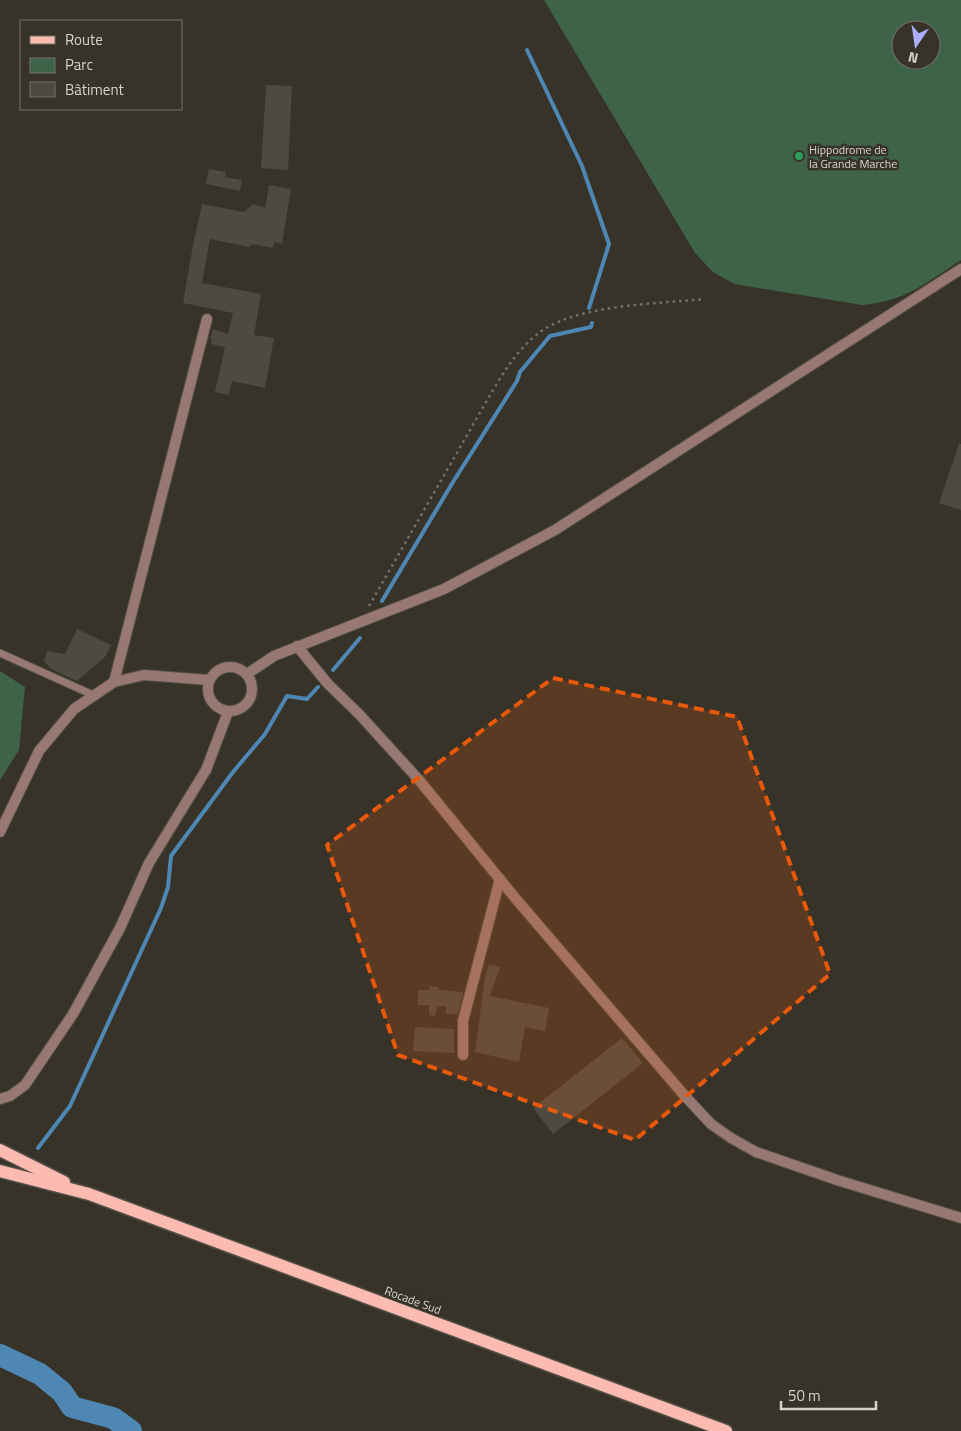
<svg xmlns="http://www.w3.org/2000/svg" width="961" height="1431" font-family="'Titillium Web',sans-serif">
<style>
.green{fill:#3f6349;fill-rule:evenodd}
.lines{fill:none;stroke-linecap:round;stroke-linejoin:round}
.stream{stroke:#4f87b4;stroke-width:4}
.river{stroke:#4f87b4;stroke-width:22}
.building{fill:#4e4a40}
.lane-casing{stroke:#545047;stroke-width:9}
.street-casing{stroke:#545047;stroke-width:12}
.primary-casing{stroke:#545047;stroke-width:15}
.path{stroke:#76726a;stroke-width:2.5;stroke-dasharray:2.5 4;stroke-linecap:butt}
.lane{stroke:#977872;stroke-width:7}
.street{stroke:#977872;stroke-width:10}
.primary{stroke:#fcbbb0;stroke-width:12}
.marked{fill:#e8590c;fill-opacity:0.2;stroke:#e8590c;stroke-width:4;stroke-dasharray:10 6;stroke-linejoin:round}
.leisure-dot{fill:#2e9e5b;stroke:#373329;stroke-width:2}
.labels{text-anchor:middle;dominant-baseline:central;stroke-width:5;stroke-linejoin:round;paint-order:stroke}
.poi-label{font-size:12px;fill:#d6d3cd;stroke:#373329;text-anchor:start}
.street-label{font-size:12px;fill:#d6d3cd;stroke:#373329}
</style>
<rect width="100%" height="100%" fill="#373329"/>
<!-- green -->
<g class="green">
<path d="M544,0H961V260C927,282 905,302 862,305L734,284L713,272L695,253ZM901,30H931V60H901Z"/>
<path d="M0,671L25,687L19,750L0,780Z"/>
</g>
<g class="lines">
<!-- stream -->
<g class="stream">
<path d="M527,50L582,166L609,244L589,308"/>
<path d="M382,601L453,482L517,381L520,372L550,336L591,327L592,323"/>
<path d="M333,670L360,638"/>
<path d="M38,1148L70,1106L161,908L168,887L171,856L233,772L265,734L287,696L307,699L318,687"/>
</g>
<!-- river -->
<path class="river" d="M0,1355L40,1374L62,1392L72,1407L113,1418L131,1431"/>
</g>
<!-- building -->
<g class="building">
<path d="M266,85L292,86L288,170L261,168Z"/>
<path d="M209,169L226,172L225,177L242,180L240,191L206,184Z"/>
<path d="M269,185L291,189L282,244L274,242L273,248L251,244L250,247L210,239L202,283L261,294L254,335L274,338L265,388L232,381L229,395L215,392L225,347L211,344L212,339H210L213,329L228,334L233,313L183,303L193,245L202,204L244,212L253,204L265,208Z"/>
<path d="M959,444H961V510L939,503Z"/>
<path d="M77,629L111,645L105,657L77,681L51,669L44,661L47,651L65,654Z"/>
<path d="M489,964L500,967L490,996L549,1008L545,1031L525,1027L519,1062L475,1052L485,977Z"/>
<path d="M429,986L439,987V990L463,992L458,1014H446V1006H437L435,1016L429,1015V1005H418V990H429Z"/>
<path d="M415,1027L454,1029V1053L413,1051Z"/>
<path d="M622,1038L643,1063L553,1134L533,1108Z"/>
</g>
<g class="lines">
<!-- lane casing -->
<g class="lane-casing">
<path id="lane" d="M0,653L93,695"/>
</g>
<!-- street casing -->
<g class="street-casing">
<g id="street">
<path d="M297,646L328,684L359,714L419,780L516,899L684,1095L711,1124L731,1138L756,1152L837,1180L961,1218"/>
<circle cx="230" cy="689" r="22"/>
<path d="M247,674L274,656L444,589L555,530L961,269"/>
<path d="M114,682L207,319"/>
<path d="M0,832L39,751L74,709L114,682L144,675L209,680"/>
<path d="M463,1055V1021L500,879"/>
<path d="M0,1099L10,1096L25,1085L73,1014L120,928L149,863L206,770L228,712"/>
</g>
</g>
<!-- primary casing -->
<g class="primary-casing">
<g id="primary">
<path d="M0,1150L64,1182"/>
<path d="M0,1171L89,1194L726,1431"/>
</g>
</g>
<!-- path -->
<path class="path" d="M369,606L493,390C505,370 517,351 535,336C571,304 658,304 705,299"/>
<!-- lane -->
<use href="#lane" class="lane"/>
<!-- street -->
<use href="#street" class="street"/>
<!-- primary -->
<use href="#primary" class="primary"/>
</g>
<!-- marked area -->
<path class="marked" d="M553,678L737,717L830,974L635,1140L398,1055L327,845Z"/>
<!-- markers -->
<circle class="leisure-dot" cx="799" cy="156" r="5"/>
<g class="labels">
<!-- poi labels -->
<g class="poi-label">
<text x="809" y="149">Hippodrome de<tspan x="809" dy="14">la Grande Marche</tspan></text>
</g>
<!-- street labels -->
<g class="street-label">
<text transform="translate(413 1300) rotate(20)">Rocade Sud</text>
</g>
</g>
<!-- legend -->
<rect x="20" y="20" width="162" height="90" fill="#373329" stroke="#77736b"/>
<rect x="30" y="36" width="25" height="8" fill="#fcbbb0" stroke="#77736b"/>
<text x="65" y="45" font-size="15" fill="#d6d3cd">Route</text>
<rect x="30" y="58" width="25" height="15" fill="#3f6349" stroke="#77736b"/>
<text x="65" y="70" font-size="15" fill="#d6d3cd">Parc</text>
<rect x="30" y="82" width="25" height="15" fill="#4e4a40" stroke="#77736b"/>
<text x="65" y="95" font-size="15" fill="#d6d3cd">Bâtiment</text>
<!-- north arrow -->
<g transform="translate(916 45) rotate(193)"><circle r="24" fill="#373329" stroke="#77736b"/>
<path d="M0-4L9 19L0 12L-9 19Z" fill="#acaffb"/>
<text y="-8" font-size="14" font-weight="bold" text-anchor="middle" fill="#d6d3cd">N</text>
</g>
<!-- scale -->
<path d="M781 1401v8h95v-8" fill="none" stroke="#d6d3cd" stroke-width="2.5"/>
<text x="788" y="1401" font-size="15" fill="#d6d3cd" stroke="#373329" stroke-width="4" paint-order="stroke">50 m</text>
</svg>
